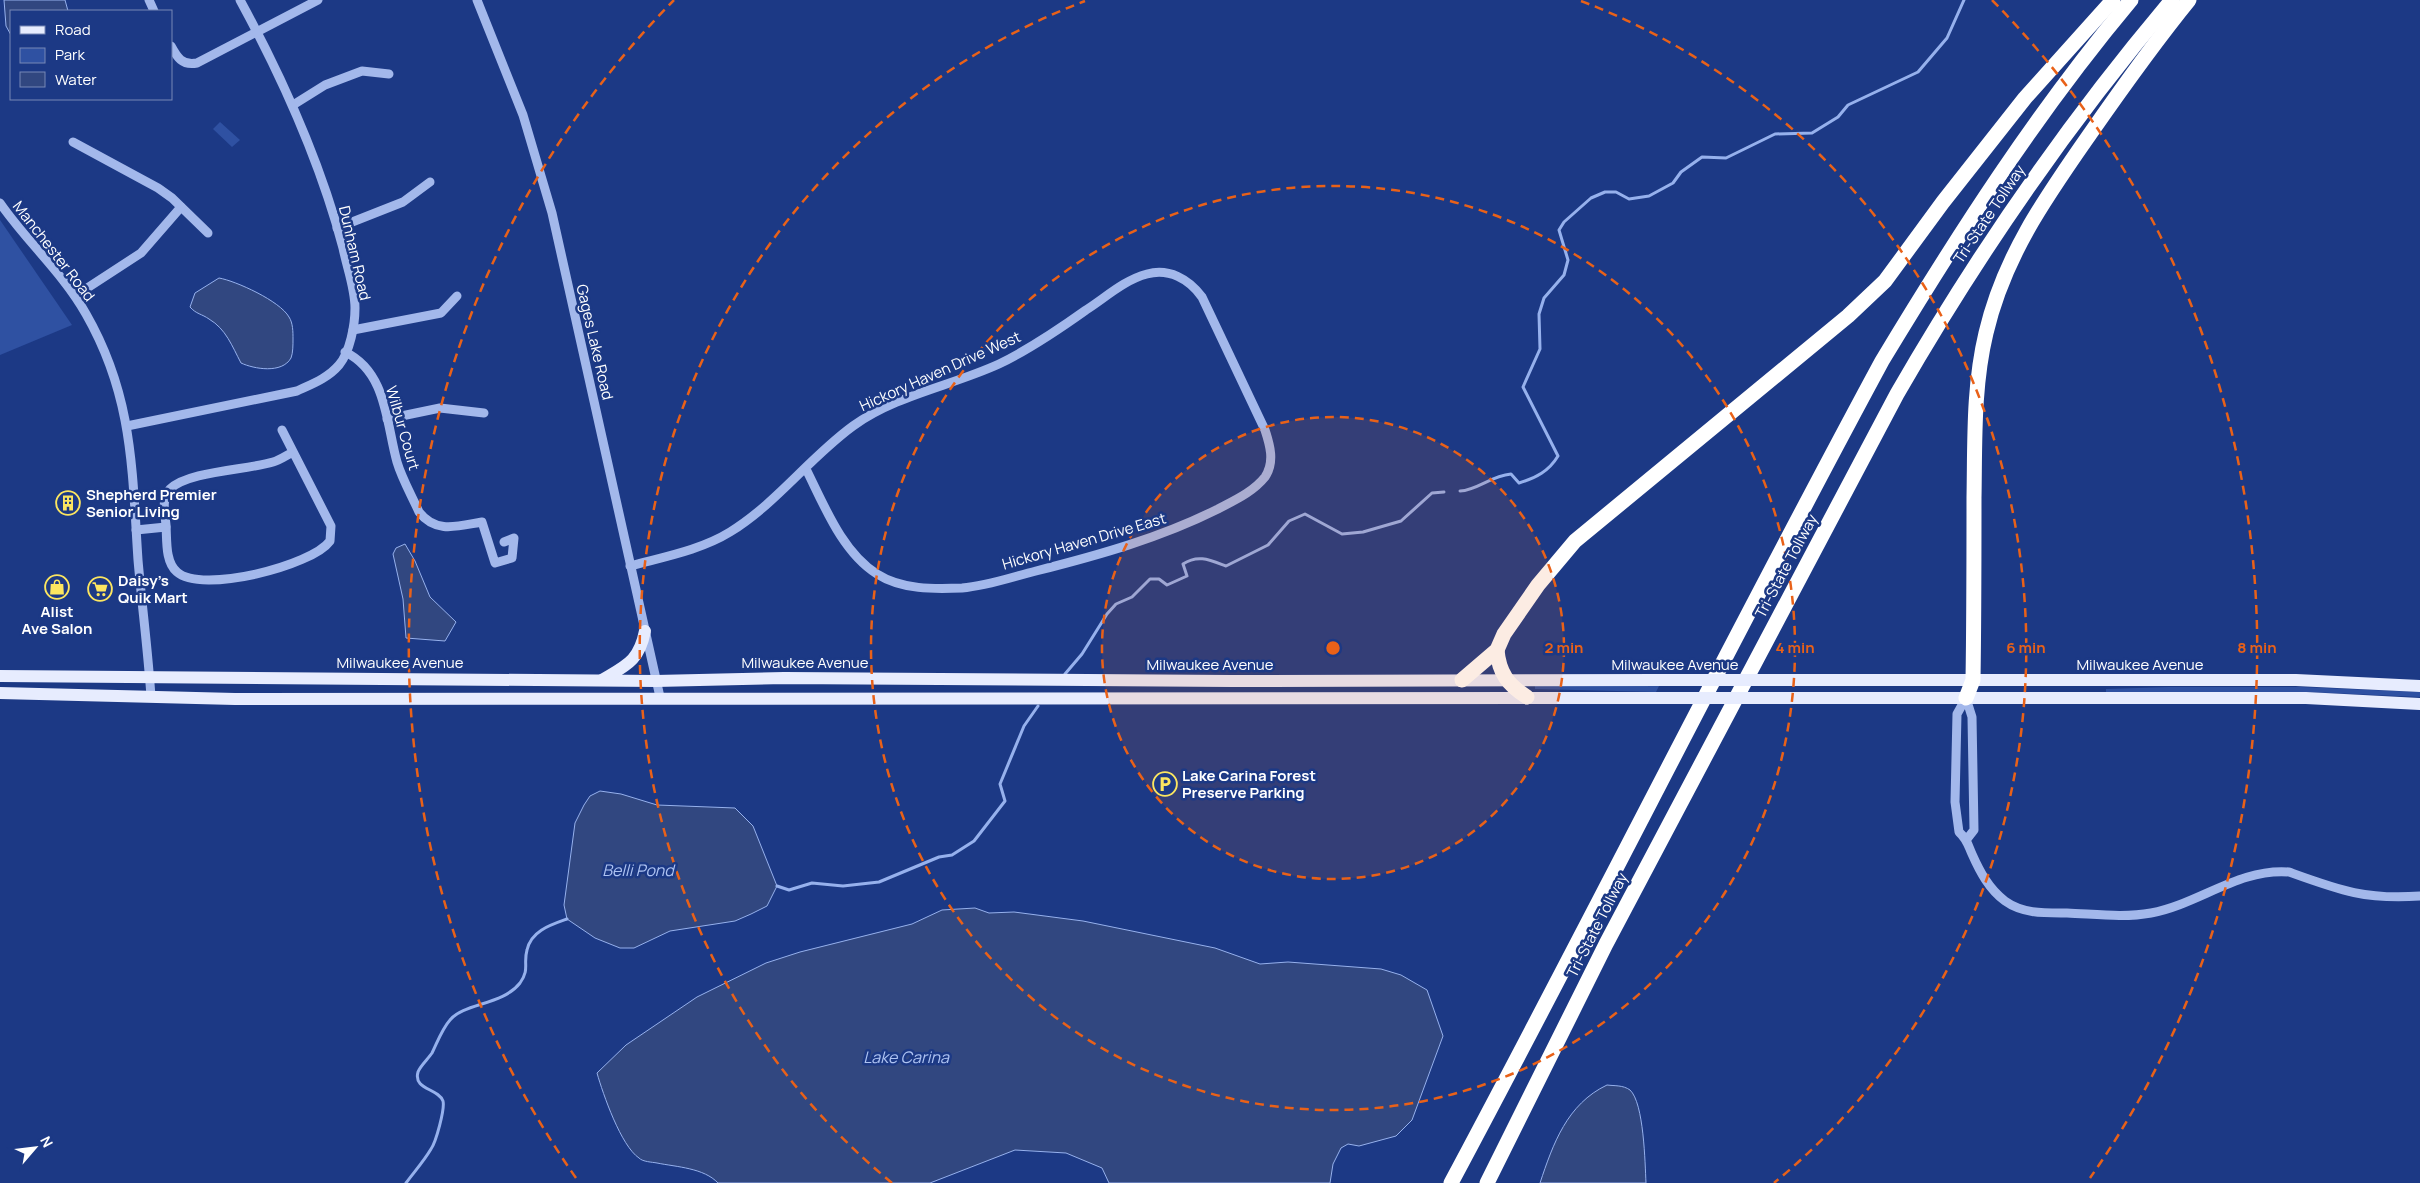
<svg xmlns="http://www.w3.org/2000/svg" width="2420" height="1183" font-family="Manrope,sans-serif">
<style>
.green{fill:#2f51a2}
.water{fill:#314780;stroke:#96b1ed}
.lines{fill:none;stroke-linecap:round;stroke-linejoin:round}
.stream{stroke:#96b1ed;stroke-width:3}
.minor{stroke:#a3b8eb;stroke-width:9}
.major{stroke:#e7ecfe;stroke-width:12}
.highway{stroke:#fff;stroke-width:15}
.major-bridge{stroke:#e7ecfe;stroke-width:12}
.ring{fill:none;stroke:#e96118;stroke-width:2.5;stroke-dasharray:9 6}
.labels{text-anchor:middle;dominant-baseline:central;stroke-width:5;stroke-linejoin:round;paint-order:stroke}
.street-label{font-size:15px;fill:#fff;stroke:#1c3985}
.poi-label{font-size:15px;font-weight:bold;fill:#fff;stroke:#1c3985;text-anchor:start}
.water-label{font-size:16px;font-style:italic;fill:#aec3f2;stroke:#1c3985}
.centre{fill:#e96118;stroke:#1c3985;stroke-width:2.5}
.ring-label{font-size:15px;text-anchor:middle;font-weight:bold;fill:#e96118;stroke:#1c3985;stroke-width:5;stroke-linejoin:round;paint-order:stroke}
</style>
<rect width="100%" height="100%" fill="#1c3985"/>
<!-- green -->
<g class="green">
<path d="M220,122L240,140L232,147L213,129Z"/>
<path d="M0,220L72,325L0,355Z"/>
<path d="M1535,686H1659L1656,692L1535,689Z"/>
<path d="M2168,687H2301L2420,692V697L2308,692H2106V689Z"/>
</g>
<!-- water -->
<g class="water">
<path d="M4,0H65L68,11H11V35L6,26Z"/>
<path d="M219,278C236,281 280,301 289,317C293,323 293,332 293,339C293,345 293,353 291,358C282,374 254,369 241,363C232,346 226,329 209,319C202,314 196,314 190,307L195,293Z"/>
<path d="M405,544L415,561L430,597L456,622L445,641L406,638L403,599L393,554L396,548Z"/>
<path d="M600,791L621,794L657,805L735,808L753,826L777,886L767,906L751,914L735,921L670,931L634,948H620L595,938L567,919L564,905L575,823L584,805L590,796Z"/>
<path d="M975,908L989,913L1014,912L1083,921L1215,948L1260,964L1288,962L1381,969L1401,975L1427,990L1443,1036L1412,1120L1396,1136L1359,1146L1348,1144L1341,1148L1333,1164L1330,1183H1109L1102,1168L1066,1153L1015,1150L930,1183H718C704,1168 677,1167 657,1163C652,1162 643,1162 639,1158C621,1146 603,1094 597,1073L626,1045L697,997L766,963L800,952L912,924L942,910Z"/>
<path d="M1607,1085C1615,1086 1623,1085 1630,1090C1644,1103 1645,1163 1646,1183H1540C1553,1144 1567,1104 1607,1085Z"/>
</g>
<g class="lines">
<!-- stream -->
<g class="stream">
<path d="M1460,491C1478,490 1490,476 1511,474L1519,483C1536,478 1549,471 1558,456L1523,387L1540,349L1539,314L1544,298L1564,275L1568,260L1559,230L1564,222L1591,198L1605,192H1616L1629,199L1649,196L1673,183L1681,172L1702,157L1726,158L1775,134L1812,133L1838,117L1848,105L1918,72L1947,38L1964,0"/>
<path d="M1065,674L1082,654L1107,614L1116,604L1132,597L1150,579H1159L1167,585L1187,576L1183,564C1198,554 1210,560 1226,566L1268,545L1289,521L1305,514L1342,534L1363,532L1401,521L1432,493L1444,492"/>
<path d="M777,886L789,890L812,883L843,886L879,882L939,857L952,855L974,841L1005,801L1000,784L1024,726L1038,706"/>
<path d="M406,1183C414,1172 424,1161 431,1149C436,1142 445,1109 443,1101C438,1088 413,1090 418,1072C420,1066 428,1059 432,1053C437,1043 442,1029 450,1020C464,1003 503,1005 520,983C530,969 523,964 527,950C531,931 550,925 567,919"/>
</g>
<!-- minor -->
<g class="minor">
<path d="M149,0L154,11"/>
<path d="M477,0L523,115L552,213L660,697"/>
<path d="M171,46C177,57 182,66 197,63L318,0"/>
<path d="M293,105L325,85L362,71L389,74"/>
<path d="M73,142L158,188L172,198L208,233"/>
<path d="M0,203C27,242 63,273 86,314C133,396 132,469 138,560C142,606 148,651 151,697"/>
<path d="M337,228L403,202L430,182"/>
<path d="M75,296L141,253L181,207"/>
<path d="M353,330L441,313L457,296"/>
<path d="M345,352C387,372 386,423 397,462C402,479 412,496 419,512C436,534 458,526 482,522L495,563L512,558L514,538L504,542"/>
<path d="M387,419L440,408L484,413"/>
<path d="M127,426L297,391C312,384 328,378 339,365C350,352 355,325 355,308C355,288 347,268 343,248C320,161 283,79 240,0"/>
<path d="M282,430L331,526L330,541C312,566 201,594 177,572C165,562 167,540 166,525C165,514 161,498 170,489C188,471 247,470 273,462C280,460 287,455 293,452"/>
<path d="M136,530L166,527"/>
<path d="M630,566C663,557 701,550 730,532C777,503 809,458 853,426C896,395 951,386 999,364C1030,349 1058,330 1086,310C1105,298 1124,280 1147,274C1169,268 1189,279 1202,297L1265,430C1270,445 1275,462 1265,477C1253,492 1235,500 1218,509C1160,538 1099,555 1036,571C1012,577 987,586 962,588C934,589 902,590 877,574C842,552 824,505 806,469"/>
<path d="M1966,698L1957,714L1955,802L1959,832C1967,839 1968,845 1972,854C1980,872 1989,889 2005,901C2023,914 2045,913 2067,913C2094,914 2124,918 2151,913C2199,904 2239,868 2289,872C2339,890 2365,900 2420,896"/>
<path d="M1966,698L1972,717L1974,830L1967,839"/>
</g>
<!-- major -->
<g class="major">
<path d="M0,676L656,681L784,678L1231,681L1662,680"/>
<path d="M602,680C627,665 639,661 645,631"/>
<path d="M1800,680H2296L2420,686"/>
<path d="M0,693L235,699L1666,698"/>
<path d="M1792,698H2306L2420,704"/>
</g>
<!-- highway -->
<g class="highway">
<path d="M1497,650C1499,673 1508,685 1527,697"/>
<path d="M1462,680L1497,650L1504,634L1538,585L1575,541L1848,316L1885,281L1943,202L2025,98L2113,0"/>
<path d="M1966,698L1973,680C1974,619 1974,559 1974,498C1975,443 1973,387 1986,333C2004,256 2046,197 2090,134C2122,88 2154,43 2189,0"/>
<path d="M1451,1183C1597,910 1735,633 1882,361C1958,235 2037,112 2131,0"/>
<path d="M1487,1183L1606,944L1897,394C1977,255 2068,123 2172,0"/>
</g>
<!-- major-bridge -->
<g class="major-bridge">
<path d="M1662,680H1800"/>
<path d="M1666,698H1792"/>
</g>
</g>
<!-- distance rings -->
<circle cx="1333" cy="648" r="231" fill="#e96118" fill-opacity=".12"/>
<g class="ring">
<circle cx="1333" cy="648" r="231"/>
<circle cx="1333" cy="648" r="462"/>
<path d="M892 1183A693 693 0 0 1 1085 1M1581 1A693 693 0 0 1 1774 1183"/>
<path d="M576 1178A924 924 0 0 1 674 0M1992 0A924 924 0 0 1 2090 1178"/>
</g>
<!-- icons -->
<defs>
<g id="building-ring" transform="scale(1.25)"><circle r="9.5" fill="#1c3985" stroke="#fce660" stroke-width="1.5"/><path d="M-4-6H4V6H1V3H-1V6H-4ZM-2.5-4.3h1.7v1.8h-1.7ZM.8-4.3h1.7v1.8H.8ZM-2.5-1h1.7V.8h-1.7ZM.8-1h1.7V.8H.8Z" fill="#fce660"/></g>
<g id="shop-ring" transform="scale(1.25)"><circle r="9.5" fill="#1c3985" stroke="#fce660" stroke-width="1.5"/><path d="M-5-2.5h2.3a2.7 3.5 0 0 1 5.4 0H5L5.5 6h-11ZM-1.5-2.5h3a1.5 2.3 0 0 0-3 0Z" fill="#fce660"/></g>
<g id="supermarket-ring" transform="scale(1.25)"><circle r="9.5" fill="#1c3985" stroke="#fce660" stroke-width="1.5"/><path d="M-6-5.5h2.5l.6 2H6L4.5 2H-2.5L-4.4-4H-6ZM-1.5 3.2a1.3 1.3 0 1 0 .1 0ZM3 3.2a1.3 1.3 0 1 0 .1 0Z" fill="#fce660"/></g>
<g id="parking-ring" transform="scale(1.25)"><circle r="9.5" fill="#1c3985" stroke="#fce660" stroke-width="1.5"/><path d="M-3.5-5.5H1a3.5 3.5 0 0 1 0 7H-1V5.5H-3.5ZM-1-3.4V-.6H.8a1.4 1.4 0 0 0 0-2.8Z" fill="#fce660"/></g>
</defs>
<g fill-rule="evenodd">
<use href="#building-ring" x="68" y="503"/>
<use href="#shop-ring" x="57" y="587"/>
<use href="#supermarket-ring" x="100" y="589"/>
<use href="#parking-ring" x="1165" y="784"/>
</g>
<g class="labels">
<!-- street labels -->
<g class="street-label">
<text transform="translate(1989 214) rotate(-56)">Tri-State Tollway</text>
<text transform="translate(54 251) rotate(52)">Manchester Road</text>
<text transform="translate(355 253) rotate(77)">Dunham Road</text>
<text transform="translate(595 342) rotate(77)">Gages Lake Road</text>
<text transform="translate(940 371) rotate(-24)">Hickory Haven Drive West</text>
<text transform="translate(403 428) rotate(74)">Wilbur Court</text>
<text transform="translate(1084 541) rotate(-16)">Hickory Haven Drive East</text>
<text transform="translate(1786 566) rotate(-62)">Tri-State Tollway</text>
<text x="400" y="662">Milwaukee Avenue</text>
<text x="805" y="662">Milwaukee Avenue</text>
<text x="1210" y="664">Milwaukee Avenue</text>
<text x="1675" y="664">Milwaukee Avenue</text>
<text x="2140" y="664">Milwaukee Avenue</text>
<text transform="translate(1597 925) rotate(-63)">Tri-State Tollway</text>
</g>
<!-- poi labels -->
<g class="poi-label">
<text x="86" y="494">Shepherd Premier<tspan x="86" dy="17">Senior Living</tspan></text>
<text x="118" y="580">Daisy’s<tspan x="118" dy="17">Quik Mart</tspan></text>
<text x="57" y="611" text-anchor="middle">Alist<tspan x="57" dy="17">Ave Salon</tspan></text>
<text x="1182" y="775">Lake Carina Forest<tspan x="1182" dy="17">Preserve Parking</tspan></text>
</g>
<!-- water labels -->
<g class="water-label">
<text x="638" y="870">Belli Pond</text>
<text x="906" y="1057">Lake Carina</text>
</g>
</g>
<circle cx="1333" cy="648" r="8" class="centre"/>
<g class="ring-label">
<text x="1564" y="653">2 min</text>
<text x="1795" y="653">4 min</text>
<text x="2026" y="653">6 min</text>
<text x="2257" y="653">8 min</text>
</g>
<!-- legend -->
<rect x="10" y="10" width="162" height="90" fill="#1c3985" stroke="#7788b6"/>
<rect x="20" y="26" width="25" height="8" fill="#e7ecfe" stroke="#7788b6"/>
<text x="55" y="35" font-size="15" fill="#ffffff">Road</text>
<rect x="20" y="48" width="25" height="15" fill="#2f51a2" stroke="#7788b6"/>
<text x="55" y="60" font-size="15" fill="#ffffff">Park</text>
<rect x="20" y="72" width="25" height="15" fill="#314780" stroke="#7788b6"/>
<text x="55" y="85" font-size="15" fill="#ffffff">Water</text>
<!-- north arrow -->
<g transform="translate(35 1148) rotate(62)" stroke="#1c3985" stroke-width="4" paint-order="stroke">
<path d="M0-4L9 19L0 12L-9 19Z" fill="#ffffff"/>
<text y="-8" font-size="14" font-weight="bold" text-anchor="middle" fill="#ffffff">N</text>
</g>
</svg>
